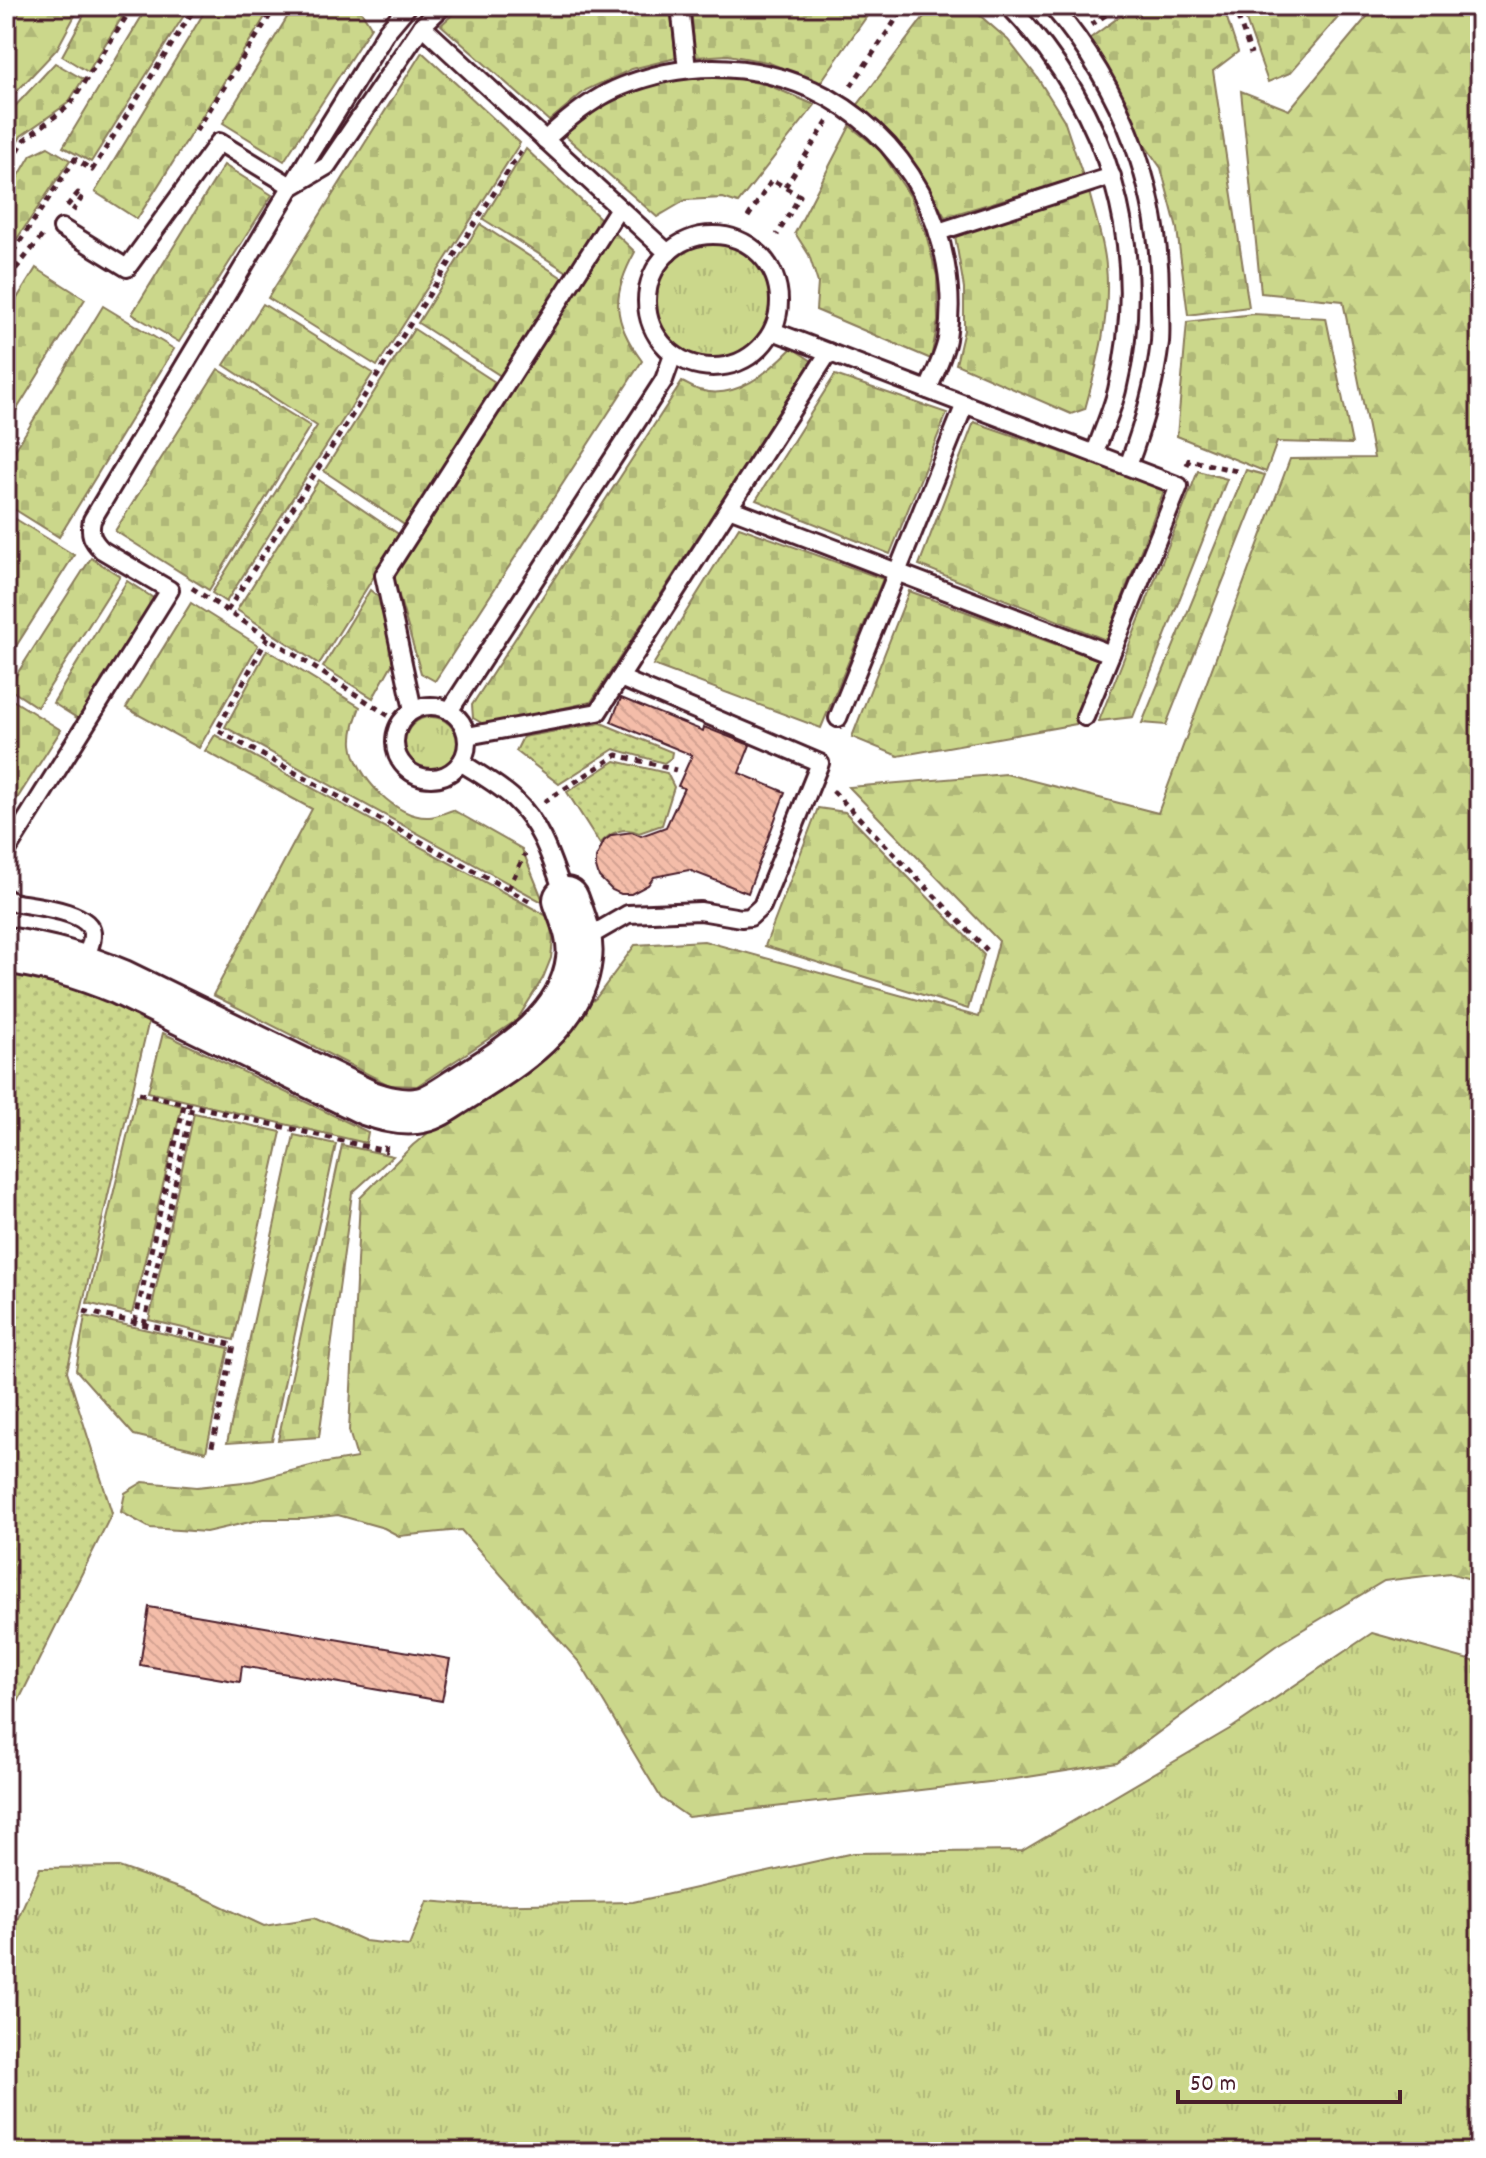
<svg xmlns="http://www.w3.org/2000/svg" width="1486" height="2158" font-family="Dekko,sans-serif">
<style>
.grass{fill:url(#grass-tufts);stroke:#8a7b5b;stroke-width:2}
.forest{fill:url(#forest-firs);stroke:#8a7b5b;stroke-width:2}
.cemetery{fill:url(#cemetery-stones);stroke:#8a7b5b;stroke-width:2}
.park{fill:url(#park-dots);stroke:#8a7b5b;stroke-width:2}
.building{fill:url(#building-back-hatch);stroke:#4a1f2b;stroke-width:2}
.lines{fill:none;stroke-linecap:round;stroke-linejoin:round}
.lane-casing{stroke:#4a1f2b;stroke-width:22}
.secondary-casing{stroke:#4a1f2b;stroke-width:50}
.path{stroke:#4a1f2b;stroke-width:5;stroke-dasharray:6 6;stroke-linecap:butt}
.lane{stroke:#fff;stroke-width:16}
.secondary{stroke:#fff;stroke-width:44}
</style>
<defs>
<pattern id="grass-tufts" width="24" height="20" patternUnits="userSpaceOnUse" patternTransform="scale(2)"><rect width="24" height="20" fill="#cbd78b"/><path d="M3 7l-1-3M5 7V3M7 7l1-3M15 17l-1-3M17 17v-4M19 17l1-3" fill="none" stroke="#b0b878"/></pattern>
<pattern id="forest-firs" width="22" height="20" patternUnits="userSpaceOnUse" patternTransform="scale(2)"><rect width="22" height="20" fill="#cbd78b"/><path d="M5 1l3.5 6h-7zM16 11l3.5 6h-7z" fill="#b0b878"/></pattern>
<pattern id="cemetery-stones" width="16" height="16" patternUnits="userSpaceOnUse" patternTransform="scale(2)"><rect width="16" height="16" fill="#cbd78b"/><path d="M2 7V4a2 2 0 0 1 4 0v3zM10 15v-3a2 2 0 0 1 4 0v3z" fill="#b0b878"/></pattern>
<pattern id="park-dots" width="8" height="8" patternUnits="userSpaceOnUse" patternTransform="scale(2)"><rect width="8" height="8" fill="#cbd78b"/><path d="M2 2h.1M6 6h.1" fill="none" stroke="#b0b878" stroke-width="1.8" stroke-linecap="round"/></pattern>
<pattern id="building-back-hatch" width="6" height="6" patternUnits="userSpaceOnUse" patternTransform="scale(2)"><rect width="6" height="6" fill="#f4bda9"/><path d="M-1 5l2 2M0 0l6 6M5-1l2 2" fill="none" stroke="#d3a292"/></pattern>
</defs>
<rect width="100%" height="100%" fill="#fff"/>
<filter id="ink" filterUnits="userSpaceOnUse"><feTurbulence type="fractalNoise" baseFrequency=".0125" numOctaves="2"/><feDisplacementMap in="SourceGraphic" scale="16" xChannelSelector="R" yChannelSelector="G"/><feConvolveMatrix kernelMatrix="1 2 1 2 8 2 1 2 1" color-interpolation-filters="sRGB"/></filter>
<g filter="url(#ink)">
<!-- grass -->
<g class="grass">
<circle cx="713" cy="301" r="58"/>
<circle cx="431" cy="743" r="26"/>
<path d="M1372,1633L1480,1663V2152H6V1945L40,1868L119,1867L198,1895L264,1926L314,1918L365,1941L409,1946L427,1901L475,1905L633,1902L853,1853L1022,1851L1233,1727Z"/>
</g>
<!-- forest -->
<g class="forest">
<path d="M6,6H80L57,49L6,103Z"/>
<path d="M1376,6H1480V1582L1450,1573L1384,1581L1277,1645L1117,1763L1015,1779L688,1817L661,1798L580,1663L461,1530L399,1536L384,1528L338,1515L304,1519H263L206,1532L150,1528L121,1512L125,1493L143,1482L197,1487L253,1481L314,1465L357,1458L349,1431L360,1198L413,1145L596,998L635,945L704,941L979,1017L999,941L849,787L1006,774L1158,813L1290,459L1374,458L1343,301L1261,293L1241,91L1289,110Z"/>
</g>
<!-- cemetery -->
<g class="cemetery">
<path d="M89,6H129L88,72L62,56Z"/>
<path d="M148,6H190L91,162L63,147Z"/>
<path d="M208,6H272L137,219L95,192Z"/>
<path d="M294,6H358L371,27L284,161L223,123Z"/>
<path d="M462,6H670L676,58L632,69L586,90L549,121L441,25Z"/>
<path d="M691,6H874L820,83L767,62L728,55L695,57Z"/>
<path d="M932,6H969L1008,40L1037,77L1064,120L1083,176L945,217L924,180L896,142L857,106Z"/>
<path d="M1134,6H1223L1238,52L1213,71L1249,307L1188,315L1177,229L1161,168L1144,144L1118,87L1089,39Z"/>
<path d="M1241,6H1348L1290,73L1268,82Z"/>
<path d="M422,52L520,143L377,366L268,298Z"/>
<path d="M55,63L83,79L68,103L21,136L6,163V116Z"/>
<path d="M725,76L768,85L815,105L738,203L723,198L686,200L657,217L564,135C579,124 594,111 610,102C646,83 685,78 725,76Z"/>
<path d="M850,126L880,150L910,196L926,234L937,276L938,321L931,359L816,310L818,283L809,255L795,233Z"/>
<path d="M48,147L70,160L6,255V198L31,155Z"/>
<path d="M526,149L601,219L569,273L483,219Z"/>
<path d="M224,165L272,195L179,342L132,314Z"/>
<path d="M1089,192C1095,216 1104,241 1106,266C1111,314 1098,362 1085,409L1071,414L956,364L964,330V288L955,236Z"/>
<path d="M480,224L564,279L501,376L418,323Z"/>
<path d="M614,232L635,252C611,295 612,321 642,361L435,681L421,673L393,575Z"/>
<path d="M36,268L85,299L6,427V316Z"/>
<path d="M263,304L373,373L226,602L212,593L317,426L224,365Z"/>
<path d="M103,306L174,349L59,537L6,504V465Z"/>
<path d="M1253,314L1326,318L1352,444L1277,442L1266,472L1177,436L1187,322Z"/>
<path d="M414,329L495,382L406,526L324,471Z"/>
<path d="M792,348L812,361L591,702L485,725L473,718L472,705L682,382C687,384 693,388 699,390C736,401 768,372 792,348Z"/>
<path d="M218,369L310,426L209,590L115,531Z"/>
<path d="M835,375L947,413L890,554L756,500Z"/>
<path d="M974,422L1165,488L1106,640L919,565Z"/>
<path d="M1246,470L1265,475L1166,725L1142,723Z"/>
<path d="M1198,471L1227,479L1133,717L1099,721Z"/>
<path d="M319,480L400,535L319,664L237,610Z"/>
<path d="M6,513L74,555L6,662Z"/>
<path d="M739,527L883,579L821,728L653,665Z"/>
<path d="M91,558L120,576L37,707L8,688Z"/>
<path d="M127,581L155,599L82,721L53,703Z"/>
<path d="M370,590L380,598L395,659L373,698L323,667Z"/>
<path d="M909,591L1099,660L1076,724L898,756L852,737Z"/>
<path d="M191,603L258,645L199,748L126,708Z"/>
<path d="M267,650L360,707C356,718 351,731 352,744C355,775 396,819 429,817C436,817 446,812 453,810L522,849L544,903L225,727Z"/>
<path d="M6,696L61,730L6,816Z"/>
<path d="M215,735L549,917L553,940L551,958L543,978L517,1020L417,1086L389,1085L213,995L312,809L205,751Z"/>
<path d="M818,808L845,812L984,955L968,1009L765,946Z"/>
<path d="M163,1033L368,1132L366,1143L148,1092Z"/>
<path d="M137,1095L182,1106L132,1314L87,1303Z"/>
<path d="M194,1113L281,1132L234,1340L149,1320Z"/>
<path d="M294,1135L336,1144L272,1440L227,1443Z"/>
<path d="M342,1145L393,1156L352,1193L319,1437L278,1440Z"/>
<path d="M85,1316L229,1348L206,1452L134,1435L76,1370Z"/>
</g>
<!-- park -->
<g class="park">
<path d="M601,723L672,752L671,758L664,763L614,749L559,784L516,751L523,737Z"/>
<path d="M615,761L667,773L674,787L662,825L639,833C625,826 610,832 600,844L567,792Z"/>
<path d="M6,966L93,984L149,1020L67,1371L112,1513L6,1726Z"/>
</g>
<!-- building -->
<g class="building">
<path d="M621,698L703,731L704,727L750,745L739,773L785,792L748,893L689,870L654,877L648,885L631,894H621L612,890L599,877L596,867V858L604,841L612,835L632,832L641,836L666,827L684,788L678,786L692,755L611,722Z"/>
<path d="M149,1607L450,1659L442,1701L242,1666L240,1682L140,1665Z"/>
</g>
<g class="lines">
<!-- lane casing -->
<g class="lane-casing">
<g id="lane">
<path d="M680,6L687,69"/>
<path d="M1009,6C1110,111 1151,247 1117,390C1112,411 1102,432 1095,453"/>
<path d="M1052,6C1123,89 1161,189 1160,299C1160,313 1161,328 1160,342C1155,385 1143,426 1128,466"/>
<path d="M422,26L668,253"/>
<path d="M545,140C563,123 581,108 602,96C621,85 644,78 665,73C768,52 871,99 921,192C944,236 955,289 947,339C944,356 934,374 928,390"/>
<path d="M293,186L327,166L422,26L443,6"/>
<path d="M62,228L127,268L219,142L291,186"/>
<path d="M938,232L1112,176"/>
<circle cx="713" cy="301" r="66"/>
<path d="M729,508L1111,654L1179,486L773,331"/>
<circle cx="431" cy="742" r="36"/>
<path d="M413,710L384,575L619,208"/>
<path d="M450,710L664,380L673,355"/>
<path d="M1085,717L1111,654"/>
<path d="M838,718L965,404"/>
<path d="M467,736L598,712L829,352"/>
<path d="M462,763C479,774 499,785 514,799C543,826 553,865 566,900"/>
<path d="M6,852L170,590L102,550C92,540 89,534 92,520L309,157L387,31L408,6"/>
<path d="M6,898L12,902C32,906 89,910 92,933C93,943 86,956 83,964"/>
<path d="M581,941L628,914L700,911L741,918L750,917L762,906L820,763L620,678"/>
</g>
</g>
<!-- secondary casing -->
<g class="secondary-casing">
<path id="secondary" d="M6,950C49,957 79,965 120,982L368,1103C383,1108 399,1113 416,1111C431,1110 446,1098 459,1090C507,1060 572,1022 579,959C582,939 573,919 566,900"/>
</g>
<!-- path -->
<g class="path">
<path d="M1234,6L1251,54"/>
<path d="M1091,25L1119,6"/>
<path d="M851,86L905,6"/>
<path d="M196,131L276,6"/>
<path d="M6,172L24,140L70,105L133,6"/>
<path d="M785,187L828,121"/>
<path d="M67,206L78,193L83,196L73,211"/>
<path d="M748,217L772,180L800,196L777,235"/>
<path d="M6,262L75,159L92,170L196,6"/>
<path d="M6,266L14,271L43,235"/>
<path d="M1187,465L1189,460L1241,472"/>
<path d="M192,588L392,718"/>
<path d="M227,611L524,146"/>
<path d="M268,637L217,730L531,902"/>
<path d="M833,791L987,950"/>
<path d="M544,802L617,755L676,770"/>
<path d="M508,889L525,854"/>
<path d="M139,1093L385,1151L386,1144"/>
<path d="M84,1311L234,1345L211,1451"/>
<path d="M135,1322L184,1105"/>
<path d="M144,1325L192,1106"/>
</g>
<!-- lane -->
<use href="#lane" class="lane"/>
<!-- secondary -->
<use href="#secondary" class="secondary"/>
</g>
</g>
<!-- margin -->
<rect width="1486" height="2158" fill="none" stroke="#fff" stroke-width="32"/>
<rect x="16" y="16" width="1454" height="2126" fill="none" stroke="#4a1f2b" stroke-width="3" filter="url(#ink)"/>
<!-- scale -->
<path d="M1178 2090v12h222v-12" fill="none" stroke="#4a1f2b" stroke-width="4"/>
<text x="1190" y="2090" font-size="24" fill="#4a1f2b" stroke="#ffffff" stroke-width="6" paint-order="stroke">50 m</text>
</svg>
